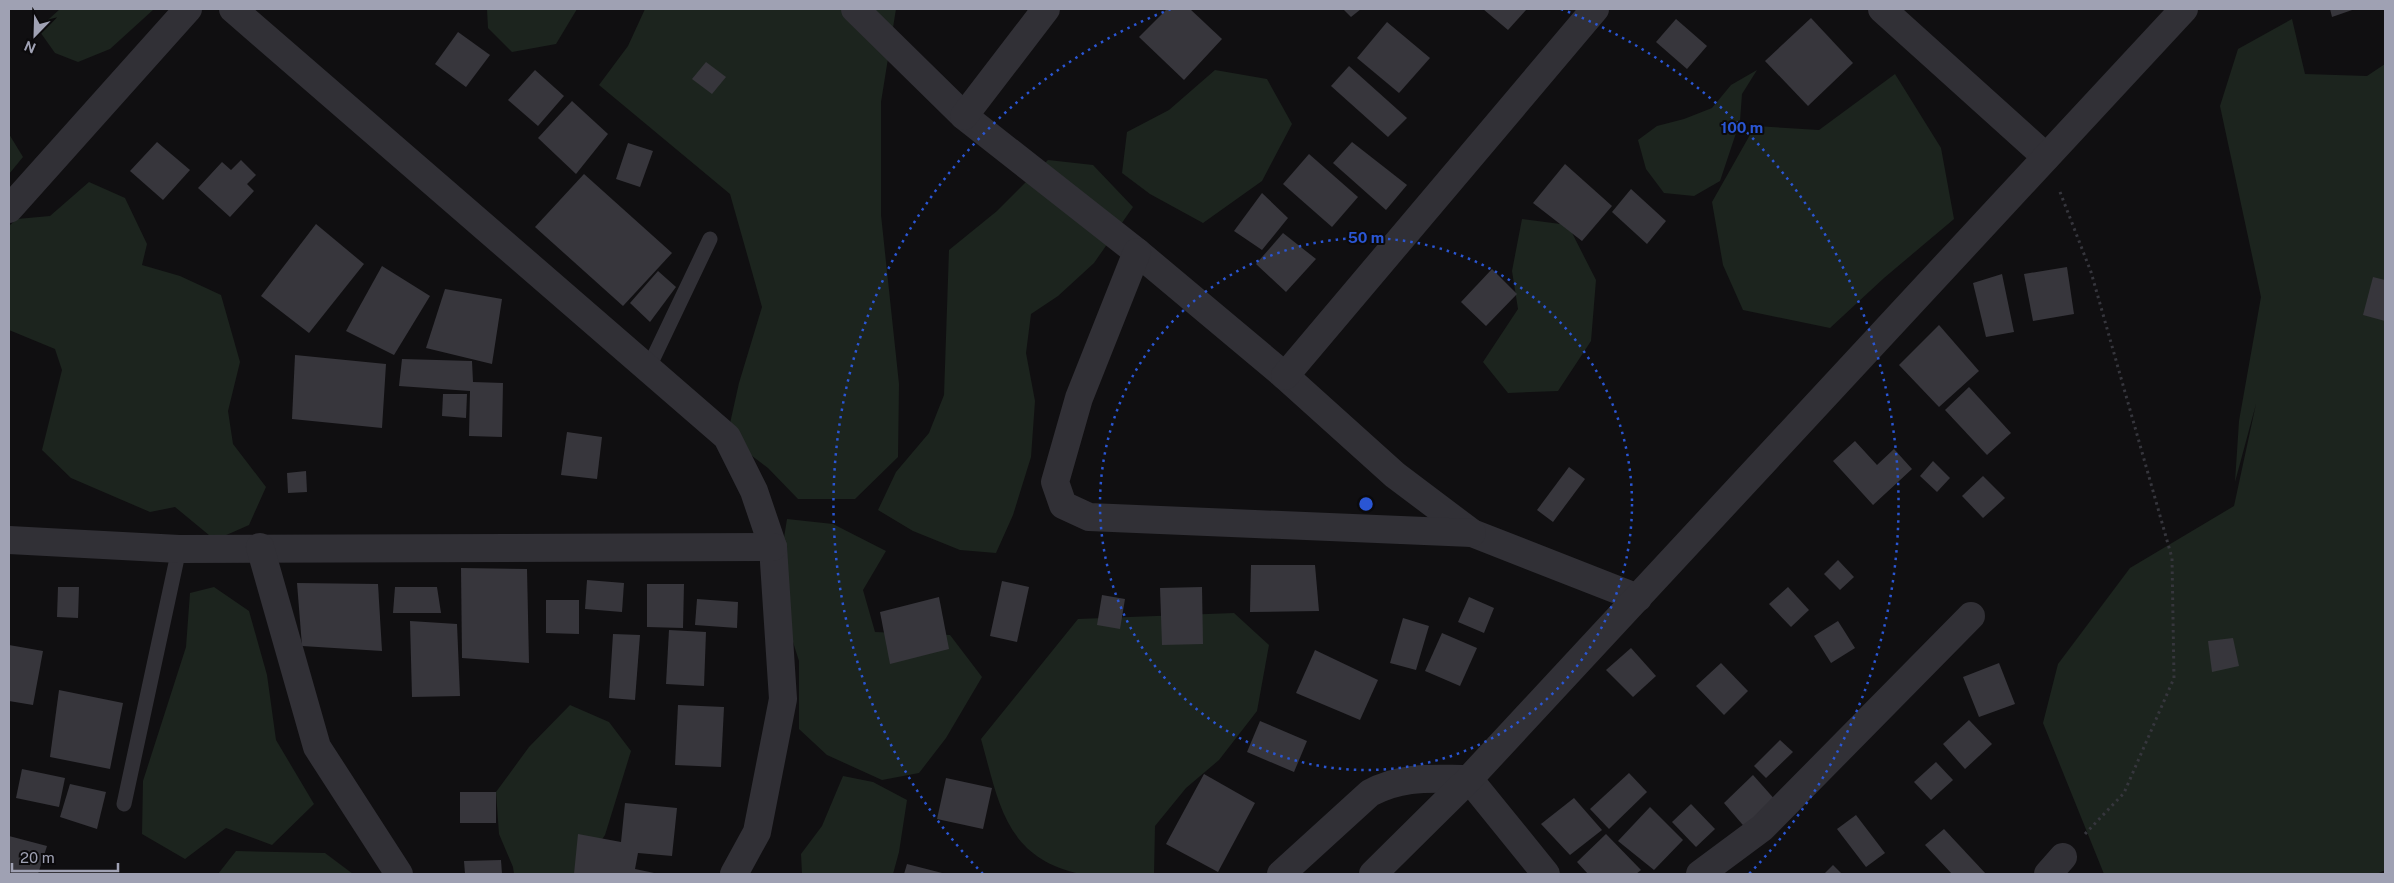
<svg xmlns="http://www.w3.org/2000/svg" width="2394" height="883" font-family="'Public Sans',sans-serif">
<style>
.green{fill:#1c241e}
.building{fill:#37363c}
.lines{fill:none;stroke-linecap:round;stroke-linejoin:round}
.path{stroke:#36363d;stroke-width:3;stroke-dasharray:2.5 4;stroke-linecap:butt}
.service{stroke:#313036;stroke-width:15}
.minor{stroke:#313036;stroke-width:28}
.ring{fill:none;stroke:#2a56d4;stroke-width:2.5;stroke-dasharray:2.5 5}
.centre{fill:#2a56d4;stroke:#0b0a0c;stroke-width:2.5}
.ring-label{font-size:15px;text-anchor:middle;font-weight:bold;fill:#2a56d4;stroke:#0b0a0c;stroke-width:4;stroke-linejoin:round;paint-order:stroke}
</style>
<rect width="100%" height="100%" fill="#100f11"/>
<!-- green -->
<g class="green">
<path d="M60,9H154L110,49L78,62L55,53L38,29Z"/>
<path d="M487,9H577L556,44L512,52L488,28Z"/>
<path d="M645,9H896L881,102V215L899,384L898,457L855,499H798L768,468L727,437L739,383L762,307L730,194L599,85L628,46Z"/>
<path d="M2292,19L2305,74L2367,76L2385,64V870L2377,874H2104L2043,723L2058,664L2130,568L2234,506L2256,404L2235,482L2239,421L2261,297L2220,106L2238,49Z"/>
<path d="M1215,70L1267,79L1292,124L1262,181L1203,223L1150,194L1122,173L1127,132L1169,110Z"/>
<path d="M1757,70L1742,94L1740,121L1720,181L1694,196L1664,193L1646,169L1638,140L1657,126L1684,119L1712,108L1731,85Z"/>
<path d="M1895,74L1941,148L1954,219L1884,278L1830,328L1743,310L1723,265L1712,202L1755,126L1819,130Z"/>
<path d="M9,134L23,157L9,174Z"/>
<path d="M1048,160L1093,165L1133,207L1094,263L1058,296L1031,314L1026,353L1035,401L1031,457L1013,515L996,553L960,550L913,531L878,510L896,472L929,433L944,395L949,250L997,211Z"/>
<path d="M89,182L125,198L147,244L142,265L180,276L221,295L240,362L228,411L233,444L266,487L249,525L215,540L175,507L150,512L71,478L42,450L62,370L55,349L9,330V226L17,219L50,216Z"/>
<path d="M1522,219L1568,225L1596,280L1591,341L1558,391L1508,393L1483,362L1518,309L1512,271Z"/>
<path d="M787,519L833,524L886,551L863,590L875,632L950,635L982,677L946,738L919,773L882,780L827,755L799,729V661L776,588Z"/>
<path d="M214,587L249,611L267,675L276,740L314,804L272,845L226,828L185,859L142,834L143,781L186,647L190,593Z"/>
<path d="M1234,613L1269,645L1257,711L1219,760L1186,788L1155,826L1154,874C1134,874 1100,878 1081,874C1005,858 999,803 981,739L1078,619Z"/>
<path d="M570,705L609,722L631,751L605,835L578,874H514L513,867L499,834L496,792L529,747Z"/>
<path d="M843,776L873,782L907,800L899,852L893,874H802L801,854L822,826Z"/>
<path d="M236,851L325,853L353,874H218Z"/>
</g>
<!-- building -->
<g class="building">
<path d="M1167,9H1190L1222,39L1184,80L1139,37Z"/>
<path d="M1343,9H1361L1351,17Z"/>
<path d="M1483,9H1527L1508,30Z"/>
<path d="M2330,9H2355L2332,17Z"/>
<path d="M1811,18L1853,63L1808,106L1765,61Z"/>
<path d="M1676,19L1707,46L1687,69L1656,42Z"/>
<path d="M1387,22L1430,58L1399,93L1357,58Z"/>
<path d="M458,32L490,55L466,87L435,64Z"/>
<path d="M706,62L726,77L712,94L692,79Z"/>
<path d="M1349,66L1407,118L1388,137L1331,86Z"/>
<path d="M535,70L564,96L538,126L508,100Z"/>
<path d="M572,101L608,134L576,174L538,138Z"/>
<path d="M157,142L190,170L163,200L130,171Z"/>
<path d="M1352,142L1407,185L1386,210L1333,163Z"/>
<path d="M628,143L653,151L640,187L616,179Z"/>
<path d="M1309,154L1358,197L1332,227L1283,184Z"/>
<path d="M241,160L256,175L247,184L254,191L230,217L198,188L222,162L231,170Z"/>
<path d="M1565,164L1612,206L1582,241L1533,203Z"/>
<path d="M584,174L672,253L623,306L535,227Z"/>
<path d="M1631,189L1666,221L1647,244L1612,212Z"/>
<path d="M1262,193L1288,218L1262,250L1234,231Z"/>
<path d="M316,224L364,264L309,333L261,296Z"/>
<path d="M1283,233L1316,259L1286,292L1256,264Z"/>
<path d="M382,266L430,296L394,355L346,331Z"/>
<path d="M2067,267L2074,314L2033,321L2024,274Z"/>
<path d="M1492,269L1517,294L1486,326L1461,302Z"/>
<path d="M658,271L676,287L650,322L630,303Z"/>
<path d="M2002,274L2014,332L1986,337L1973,283Z"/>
<path d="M2373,277L2385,280V321L2363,315Z"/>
<path d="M445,289L502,299L492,364L426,348Z"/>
<path d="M1939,325L1979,371L1939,407L1899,365Z"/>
<path d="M295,355L386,364L382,428L292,419Z"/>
<path d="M402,359L472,361L473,382L503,383L502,437L469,436L470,391L399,386Z"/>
<path d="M1969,387L2011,433L1987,455L1945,410Z"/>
<path d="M443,394H467L466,418L442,416Z"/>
<path d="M567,432L602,437L597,479L561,475Z"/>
<path d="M1855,441L1877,465L1894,449L1912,469L1873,505L1833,461Z"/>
<path d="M1933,461L1950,478L1937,492L1920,476Z"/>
<path d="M1569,467L1585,479L1553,522L1537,510Z"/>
<path d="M306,471L307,492L288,493L287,473Z"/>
<path d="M1983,476L2005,498L1983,518L1962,496Z"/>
<path d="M1838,560L1854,577L1840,590L1824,574Z"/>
<path d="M1251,565H1315L1319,611L1250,612Z"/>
<path d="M461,568L527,569L529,663L462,658Z"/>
<path d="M587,580L624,583L622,612L585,609Z"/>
<path d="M1002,581L1029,587L1017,642L990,636Z"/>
<path d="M297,583L378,584L382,651L302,646Z"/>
<path d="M647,584H684L683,628L647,627Z"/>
<path d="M58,587H79L78,618L57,617Z"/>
<path d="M395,587H437L441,613H393Z"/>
<path d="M1202,587L1203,644L1162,645L1160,588Z"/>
<path d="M1788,587L1809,610L1791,627L1769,604Z"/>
<path d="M1102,595L1125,599L1120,629L1097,625Z"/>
<path d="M939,597L949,649L890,664L880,612Z"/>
<path d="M1469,597L1494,608L1484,633L1458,622Z"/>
<path d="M697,599L738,602L737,628L695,625Z"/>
<path d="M546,600H579V634L546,633Z"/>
<path d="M1403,618L1429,626L1416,670L1390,663Z"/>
<path d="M410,621L457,624L460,696L412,697Z"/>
<path d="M1838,621L1855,648L1831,663L1814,636Z"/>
<path d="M669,630L706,632L704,686L666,684Z"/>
<path d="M1442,633L1477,648L1460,686L1425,671Z"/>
<path d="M613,634L640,635L635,700L609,698Z"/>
<path d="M2233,638L2239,666L2212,672L2208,641Z"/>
<path d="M9,645L43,651L33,705L9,701Z"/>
<path d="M1631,648L1656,676L1633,697L1606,670Z"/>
<path d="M1315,650L1378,680L1360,720L1296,693Z"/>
<path d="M1721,663L1748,691L1724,715L1696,686Z"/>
<path d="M1999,663L2015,704L1979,717L1963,677Z"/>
<path d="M59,690L123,703L110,769L50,757Z"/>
<path d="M678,705L724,707L721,767L675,765Z"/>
<path d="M1969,720L1992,744L1965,769L1943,744Z"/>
<path d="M1260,721L1307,741L1294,772L1247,752Z"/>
<path d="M1780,740L1793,752L1766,778L1754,766Z"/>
<path d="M1936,762L1953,780L1931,800L1914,782Z"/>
<path d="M22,769L65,778L59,807L16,798Z"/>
<path d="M1629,773L1647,792L1609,829L1590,809Z"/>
<path d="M1204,774L1255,803L1218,872L1166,844Z"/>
<path d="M1753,775L1777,802L1748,831L1724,803Z"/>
<path d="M946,778L992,788L983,829L937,819Z"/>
<path d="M70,784L106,792L97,829L60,817Z"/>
<rect x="460" y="792" width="36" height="31"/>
<path d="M1574,798L1602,830L1570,855L1541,824Z"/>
<path d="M625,803L677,808L672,856L638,853L635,869L659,874H574L578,834L621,842Z"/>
<path d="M1691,804L1715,829L1696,847L1672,822Z"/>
<path d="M1650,807L1683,840L1654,870L1618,841Z"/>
<path d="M1856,815L1885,853L1866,867L1837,829Z"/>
<path d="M1944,829L1986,874H1952L1925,845Z"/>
<path d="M1606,834L1641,870L1636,874H1588L1577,862Z"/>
<path d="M9,836L47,846L38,874H9Z"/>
<path d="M501,860L502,874H465L464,861Z"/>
<path d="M907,864L946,874H904Z"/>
<path d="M1833,865L1842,874H1824Z"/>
</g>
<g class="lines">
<!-- path -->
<path class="path" d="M2060,192L2091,272L2172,558L2174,678L2124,793L2084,835"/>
<!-- service -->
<g class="service">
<path d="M648,369L710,239"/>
<path d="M124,804L179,549"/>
</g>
<!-- minor -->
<g class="minor">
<path d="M233,9L727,437L754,491L773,547L783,699L757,832L734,874"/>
<path d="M855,9L964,116L1137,252L1285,376L1395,475L1472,533L1638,598"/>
<path d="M1882,9L2046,157"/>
<path d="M964,116L1046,9"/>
<path d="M9,209L188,9"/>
<path d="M1137,252L1079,398L1055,482L1063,505L1089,517L1472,533"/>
<path d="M1285,376L1595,9"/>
<path d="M9,540L179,549L773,547"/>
<path d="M260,547L317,747L399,874"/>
<path d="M1469,779L1546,874"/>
<path d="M1281,874L1370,793C1403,775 1432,779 1469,779"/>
<path d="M1373,874L1469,779L2184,9"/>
<path d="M1700,874L1762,828L1971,616"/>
<path d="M2048,874L2063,857"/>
</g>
</g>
<!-- distance rings -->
<g class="ring">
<circle cx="1366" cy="504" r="266"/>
<path d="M983 874A532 532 0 0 1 1171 9M1561 9A532 532 0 0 1 1749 874"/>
</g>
<circle cx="1366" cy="504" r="8" class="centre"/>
<g class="ring-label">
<text x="1742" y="133">100 m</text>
<text x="1366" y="243">50 m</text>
</g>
<!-- border -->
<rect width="2394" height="883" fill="none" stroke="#9fa1b3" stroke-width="20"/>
<!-- north arrow -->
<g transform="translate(35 35) rotate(203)" stroke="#0b0a0c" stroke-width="4" paint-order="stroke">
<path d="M0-4L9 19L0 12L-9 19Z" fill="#9fa1b3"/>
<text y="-8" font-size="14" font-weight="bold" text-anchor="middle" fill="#9fa1b3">N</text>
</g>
<!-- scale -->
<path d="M12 863v8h106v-8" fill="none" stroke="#9fa1b3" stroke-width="2.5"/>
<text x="20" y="863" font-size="15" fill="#9fa1b3" stroke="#0b0a0c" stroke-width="4" paint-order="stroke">20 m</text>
</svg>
